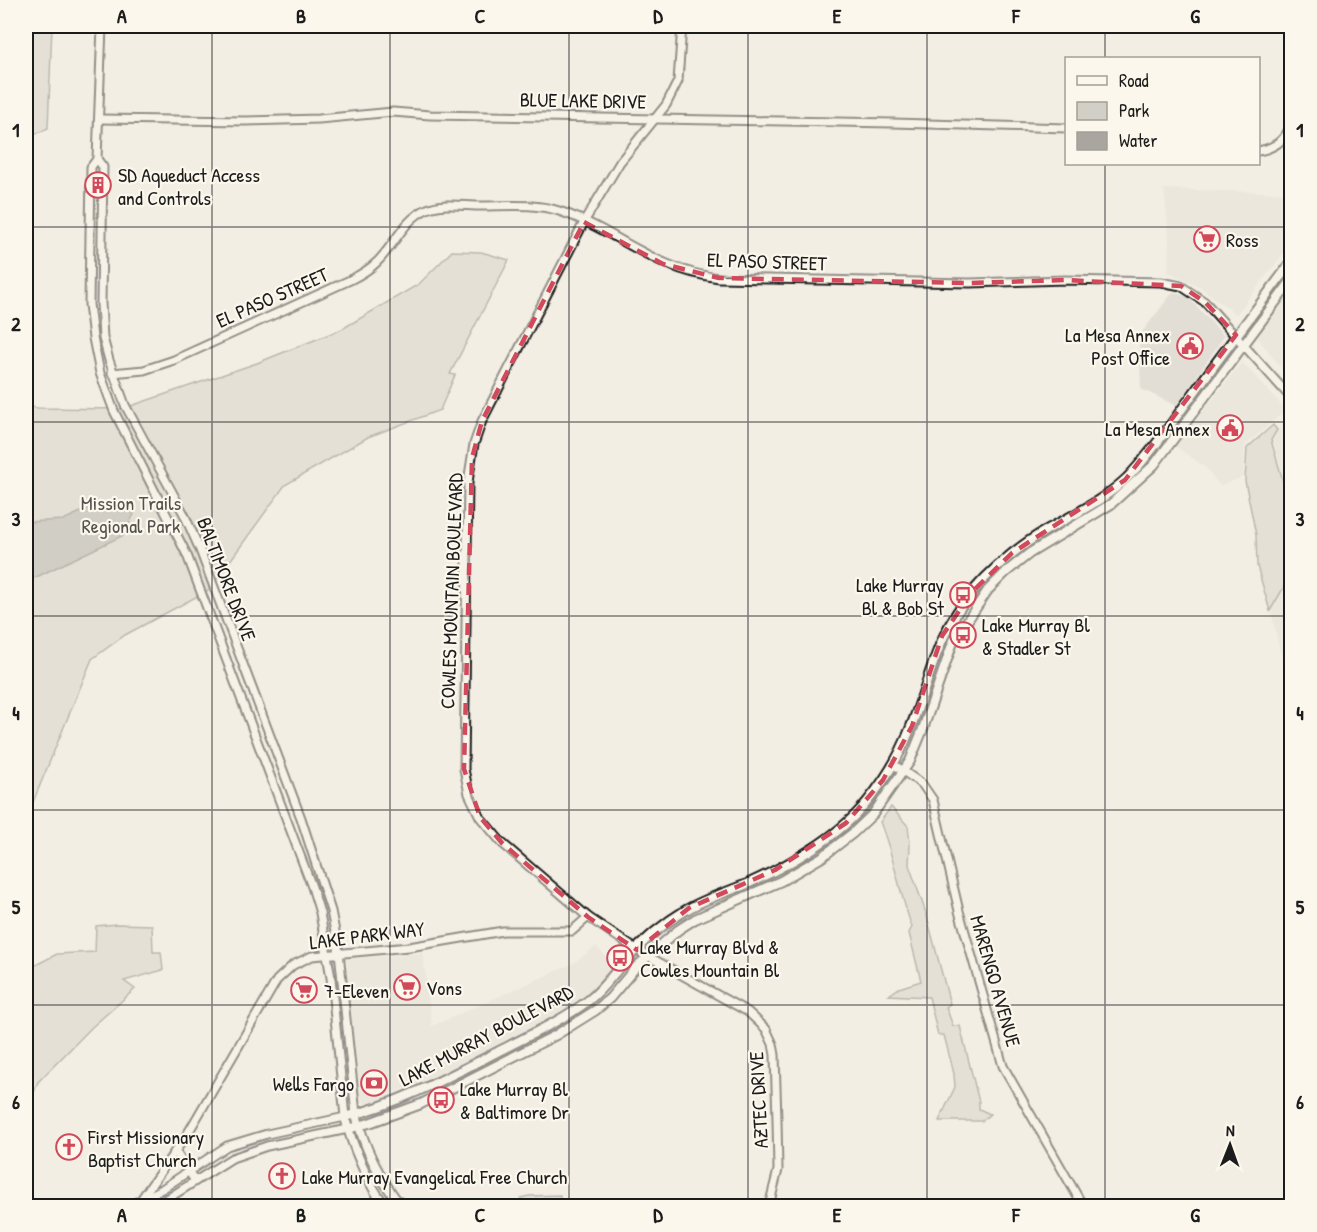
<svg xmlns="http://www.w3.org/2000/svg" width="1317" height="1232" font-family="'Patrick Hand',sans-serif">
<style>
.built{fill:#e2ded5}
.green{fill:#d2cfc6;stroke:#777671;stroke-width:1.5}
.water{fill:#a9a6a0;stroke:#716f6b;stroke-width:1.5}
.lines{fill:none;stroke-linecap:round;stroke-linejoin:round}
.secondary-casing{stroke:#1c1c1c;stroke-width:11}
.primary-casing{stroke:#1c1c1c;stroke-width:12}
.secondary{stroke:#fbf7ec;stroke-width:7}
.primary{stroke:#fbf7ec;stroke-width:8}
.marked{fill:none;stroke:#d1495b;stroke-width:4.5;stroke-dasharray:12 8;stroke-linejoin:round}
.grid{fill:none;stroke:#1c1c1c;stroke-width:1.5;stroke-opacity:0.55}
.labels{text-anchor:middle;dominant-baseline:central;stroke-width:4.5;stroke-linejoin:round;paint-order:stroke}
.street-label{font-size:20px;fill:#1c1c1c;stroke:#fbf7ec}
.poi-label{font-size:20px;fill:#1c1c1c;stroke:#fbf7ec;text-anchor:start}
.park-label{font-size:20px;fill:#53524f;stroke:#fbf7ec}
.neatline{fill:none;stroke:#1c1c1c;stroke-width:2}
.grid-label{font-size:20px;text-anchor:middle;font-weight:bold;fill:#1c1c1c}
</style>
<rect width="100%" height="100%" fill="#f2eee4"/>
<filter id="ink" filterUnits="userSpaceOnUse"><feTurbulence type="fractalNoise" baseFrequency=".0167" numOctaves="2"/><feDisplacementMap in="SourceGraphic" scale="12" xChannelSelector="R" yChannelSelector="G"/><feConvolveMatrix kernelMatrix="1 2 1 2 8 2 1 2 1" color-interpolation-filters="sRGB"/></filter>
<g filter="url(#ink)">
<!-- built -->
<g class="built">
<path d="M1164,189L1291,193V244L1236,315L1199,286L1168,272L1169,238Z"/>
<path d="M1291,291V381L1257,337Z"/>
<path d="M1173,292L1188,297L1224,336L1177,406L1141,389L1139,336Z"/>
<path d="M1242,362L1286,410L1245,446L1243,477L1220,486L1206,468L1175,446Z"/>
<path d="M1288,420L1292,421L1291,507L1273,439L1282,424Z"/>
<path d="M1291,570V677H1286L1271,612Z"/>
<path d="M596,946L615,966L585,998L546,1022L463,1064L368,1104L358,1100L347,959L423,953L432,1026L574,963Z"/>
</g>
<!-- green -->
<g class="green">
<path d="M26,26H52L48,128L26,139Z"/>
<path d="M452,251L481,252L509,260L450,374L455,375L440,410L368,437L285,485L209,590L125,635L92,659L26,819V403L29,407L38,408L122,409L257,363L342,329L419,284Z"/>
<path d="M1273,425L1277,430L1271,440L1291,508L1292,566L1284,587L1270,611L1257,566L1256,535L1245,481L1247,448Z"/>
<path d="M891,807L908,826L910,844L909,865L926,913L950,1004L946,1007L953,1026H960L979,1102V1109L990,1114L982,1121H939L955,1087L954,1074L944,1035H938L929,997L889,995L899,988L921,981L909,933L912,927C899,892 894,856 880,822Z"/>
<path d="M117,924L152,925L153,952H161L163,970L124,981L135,989L92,1027L38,1082L33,1095L26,1093V970L57,954L95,952L96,926Z"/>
<path d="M560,1195V1206H516L521,1198L529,1196Z"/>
</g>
<!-- water -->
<path class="water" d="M121,503L134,514L124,535L26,582V522L63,520L94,506Z"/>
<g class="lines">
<!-- secondary casing -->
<g class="secondary-casing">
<g id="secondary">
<path d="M682,26L678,81L666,105L620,162L584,222L482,421L474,444L468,482L464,769L469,794L480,817L502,843L588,917L637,950L748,1012L766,1029L773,1044L775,1055L777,1120L778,1170L769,1206"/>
<path d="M100,119L246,121L319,119L393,112L430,115L893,123L1066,128"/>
<path d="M1258,151C1276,148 1288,138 1292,120"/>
<path d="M97,159L91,167L89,304L93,338L100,373L114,411L187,555L312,887L320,913L331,978L345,1117L267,1134L227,1146L162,1189L129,1206"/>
<path d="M97,159L103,167L101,303L103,338L109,360L125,405L184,514L200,550L301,818L331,911L339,952L356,1114"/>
<path d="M97,159L102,26"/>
<path d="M112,373L144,370L174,360L350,280C360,275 369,270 377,262C394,246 404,219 427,209C443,202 464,206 481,206C506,206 535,203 559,211C617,230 653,270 719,278L970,283L1065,280L1161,282L1181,286L1205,302L1292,399"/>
<path d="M893,764L922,784L933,800L959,911L1003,1066L1083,1206"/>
<path d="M175,1151L195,1181"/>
<path d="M142,1198L188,1133L277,980L293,965L312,956L409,947L503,931H572L588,917"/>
<path d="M156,1206L232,1158L267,1146L348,1129"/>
</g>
</g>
<!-- primary casing -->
<g class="primary-casing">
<g id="primary">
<path d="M356,1114C364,1148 380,1179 401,1206"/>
<path d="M348,1129L369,1123L421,1104L556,1035L596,1010L610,998L636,967L678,930L695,919L781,881L822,857L853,833L873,814L910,761L923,729L953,642L988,590L1006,572L1030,553L1111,504L1154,465L1292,280"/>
<path d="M386,1206C369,1188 351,1142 345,1117C401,1103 452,1075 503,1049C532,1034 563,1020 589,1000C603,989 613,974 625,961C642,942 664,923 686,910C704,899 727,892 747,884C787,866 839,837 867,802C885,780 900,756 910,729C931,678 935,635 973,591C995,566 1020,545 1050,528C1077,513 1105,499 1127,478C1152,453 1172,422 1193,394C1225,350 1259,306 1292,261"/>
</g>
</g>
<!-- secondary -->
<use href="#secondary" class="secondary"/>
<!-- primary -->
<use href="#primary" class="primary"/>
</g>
</g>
<!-- marked area -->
<path d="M0 0H1317V1232H0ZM584,222L663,264L719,278L970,283L1065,280L1181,286L1205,302L1236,335L1125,480L1012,553L972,592L942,636L912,726L883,780L846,823L775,870L689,908L637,950L588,917L502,843L480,817L464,769L472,458L482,421Z" fill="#f2eee4" fill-opacity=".55" fill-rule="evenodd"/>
<path class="marked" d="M584,222L663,264L719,278L970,283L1065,280L1181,286L1205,302L1236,335L1125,480L1012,553L972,592L942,636L912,726L883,780L846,823L775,870L689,908L637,950L588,917L502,843L480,817L464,769L472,458L482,421Z"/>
<!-- grid -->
<path class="grid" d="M212,26V1206M390,26V1206M569,26V1206M748,26V1206M927,26V1206M1105,26V58M1105,164V1206M26,227H1292M26,422H1292M26,616H1292M26,810H1292M26,1005H1292"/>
<!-- icons -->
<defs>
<g id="building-ring" transform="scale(1.35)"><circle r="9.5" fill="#fbf7ec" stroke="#d1495b" stroke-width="1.5"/><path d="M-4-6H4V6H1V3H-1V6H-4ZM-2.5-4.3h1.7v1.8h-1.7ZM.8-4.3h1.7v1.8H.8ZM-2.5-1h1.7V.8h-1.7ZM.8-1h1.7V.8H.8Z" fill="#d1495b"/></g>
<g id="supermarket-ring" transform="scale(1.35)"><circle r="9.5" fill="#fbf7ec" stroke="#d1495b" stroke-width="1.5"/><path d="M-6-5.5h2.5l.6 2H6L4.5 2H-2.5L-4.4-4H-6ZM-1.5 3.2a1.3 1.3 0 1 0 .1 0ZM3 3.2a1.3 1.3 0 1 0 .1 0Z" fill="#d1495b"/></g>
<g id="civic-ring" transform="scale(1.35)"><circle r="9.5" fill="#fbf7ec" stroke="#d1495b" stroke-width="1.5"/><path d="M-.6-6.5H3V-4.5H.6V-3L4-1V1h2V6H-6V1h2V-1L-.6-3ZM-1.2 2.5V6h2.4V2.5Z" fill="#d1495b"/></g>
<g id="bus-ring" transform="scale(1.35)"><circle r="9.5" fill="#fbf7ec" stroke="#d1495b" stroke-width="1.5"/><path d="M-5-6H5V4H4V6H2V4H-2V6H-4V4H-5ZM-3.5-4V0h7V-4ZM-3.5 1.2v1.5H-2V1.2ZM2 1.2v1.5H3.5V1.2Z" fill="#d1495b"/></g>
<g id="bank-ring" transform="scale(1.35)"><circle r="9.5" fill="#fbf7ec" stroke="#d1495b" stroke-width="1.5"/><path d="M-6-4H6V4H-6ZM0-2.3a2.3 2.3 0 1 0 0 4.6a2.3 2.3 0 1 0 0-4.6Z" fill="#d1495b"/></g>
<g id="church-ring" transform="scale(1.35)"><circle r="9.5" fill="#fbf7ec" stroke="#d1495b" stroke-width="1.5"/><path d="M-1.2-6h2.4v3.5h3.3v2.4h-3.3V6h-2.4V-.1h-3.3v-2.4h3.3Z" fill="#d1495b"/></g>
</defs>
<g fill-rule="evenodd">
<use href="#building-ring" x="98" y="185"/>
<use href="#supermarket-ring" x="1207" y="239"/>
<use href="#civic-ring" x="1190" y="346"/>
<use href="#civic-ring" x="1230" y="428"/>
<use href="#bus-ring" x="963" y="595"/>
<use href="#bus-ring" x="963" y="635"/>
<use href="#bus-ring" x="620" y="958"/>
<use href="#supermarket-ring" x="407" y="987"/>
<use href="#supermarket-ring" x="304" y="990"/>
<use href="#bank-ring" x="374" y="1083"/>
<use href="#bus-ring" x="441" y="1100"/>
<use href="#church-ring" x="69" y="1147"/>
<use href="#church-ring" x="282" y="1176"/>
</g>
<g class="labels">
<!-- street labels -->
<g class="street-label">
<text transform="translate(583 100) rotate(1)">BLUE LAKE DRIVE</text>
<text transform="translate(767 261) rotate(2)">EL PASO STREET</text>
<text transform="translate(272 297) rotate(-24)">EL PASO STREET</text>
<text transform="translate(227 579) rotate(69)">BALTIMORE DRIVE</text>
<text transform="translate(451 591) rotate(-88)">COWLES MOUNTAIN BOULEVARD</text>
<text transform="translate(367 935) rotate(-7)">LAKE PARK WAY</text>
<text transform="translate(996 981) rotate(74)">MARENGO AVENUE</text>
<text transform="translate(486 1035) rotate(-28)">LAKE MURRAY BOULEVARD</text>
<text transform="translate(758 1100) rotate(-93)">AZTEC DRIVE</text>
</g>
<!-- poi labels -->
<g class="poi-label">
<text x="118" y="174">SD Aqueduct Access<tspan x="118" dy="23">and Controls</tspan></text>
<text x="1226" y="239">Ross</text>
<text x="1170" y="334" text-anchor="end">La Mesa Annex<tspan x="1170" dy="23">Post Office</tspan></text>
<text x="1210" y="428" text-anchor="end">La Mesa Annex</text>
<text x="944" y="584" text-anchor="end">Lake Murray<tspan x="944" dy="23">Bl &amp; Bob St</tspan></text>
<text x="982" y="624">Lake Murray Bl<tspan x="982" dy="23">&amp; Stadler St</tspan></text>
<text x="640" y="946">Lake Murray Blvd &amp;<tspan x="640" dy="23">Cowles Mountain Bl</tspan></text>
<text x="426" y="987">Vons</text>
<text x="324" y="990">7-Eleven</text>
<text x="354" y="1083" text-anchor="end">Wells Fargo</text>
<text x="460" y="1088">Lake Murray Bl<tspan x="460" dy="23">&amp; Baltimore Dr</tspan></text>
<text x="88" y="1136">First Missionary<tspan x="88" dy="23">Baptist Church</tspan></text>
<text x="302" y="1176">Lake Murray Evangelical Free Church</text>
</g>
<!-- park labels -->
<g class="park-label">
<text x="131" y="502">Mission Trails<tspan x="131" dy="23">Regional Park</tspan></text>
</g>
</g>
<!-- margin -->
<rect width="1317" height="1232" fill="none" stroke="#fbf7ec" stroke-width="66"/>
<!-- legend -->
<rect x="1065" y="57" width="195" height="108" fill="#fbf7ec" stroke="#a29f99" stroke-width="1.5"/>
<rect x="1077" y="76" width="30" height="9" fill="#fbf7ec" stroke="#a29f99" stroke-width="1.5"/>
<text x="1119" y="87" font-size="18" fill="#1c1c1c">Road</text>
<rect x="1077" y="102" width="30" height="18" fill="#d2cfc6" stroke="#a29f99" stroke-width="1.5"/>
<text x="1119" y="117" font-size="18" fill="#1c1c1c">Park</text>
<rect x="1077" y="132" width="30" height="18" fill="#a9a6a0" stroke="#a29f99" stroke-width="1.5"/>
<text x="1119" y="147" font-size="18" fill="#1c1c1c">Water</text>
<!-- north arrow -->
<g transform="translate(1230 1145) rotate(1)" stroke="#fbf7ec" stroke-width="4.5" paint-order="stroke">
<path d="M0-4.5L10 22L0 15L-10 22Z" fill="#1c1c1c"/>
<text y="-9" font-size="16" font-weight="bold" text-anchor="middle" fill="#1c1c1c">N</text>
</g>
<rect x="33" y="33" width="1251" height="1166" class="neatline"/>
<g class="grid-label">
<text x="122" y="23">A</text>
<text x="301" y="23">B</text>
<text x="480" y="23">C</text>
<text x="658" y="23">D</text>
<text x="837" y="23">E</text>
<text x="1016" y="23">F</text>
<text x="1195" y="23">G</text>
<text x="16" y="137">1</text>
<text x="1300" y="137">1</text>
<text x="16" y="331">2</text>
<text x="1300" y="331">2</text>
<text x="16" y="526">3</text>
<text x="1300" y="526">3</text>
<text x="16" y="720">4</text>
<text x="1300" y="720">4</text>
<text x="16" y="914">5</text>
<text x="1300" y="914">5</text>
<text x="16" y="1109">6</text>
<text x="1300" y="1109">6</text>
<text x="122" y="1222">A</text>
<text x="301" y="1222">B</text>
<text x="480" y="1222">C</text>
<text x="658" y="1222">D</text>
<text x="837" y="1222">E</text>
<text x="1016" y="1222">F</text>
<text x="1195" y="1222">G</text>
</g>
</svg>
